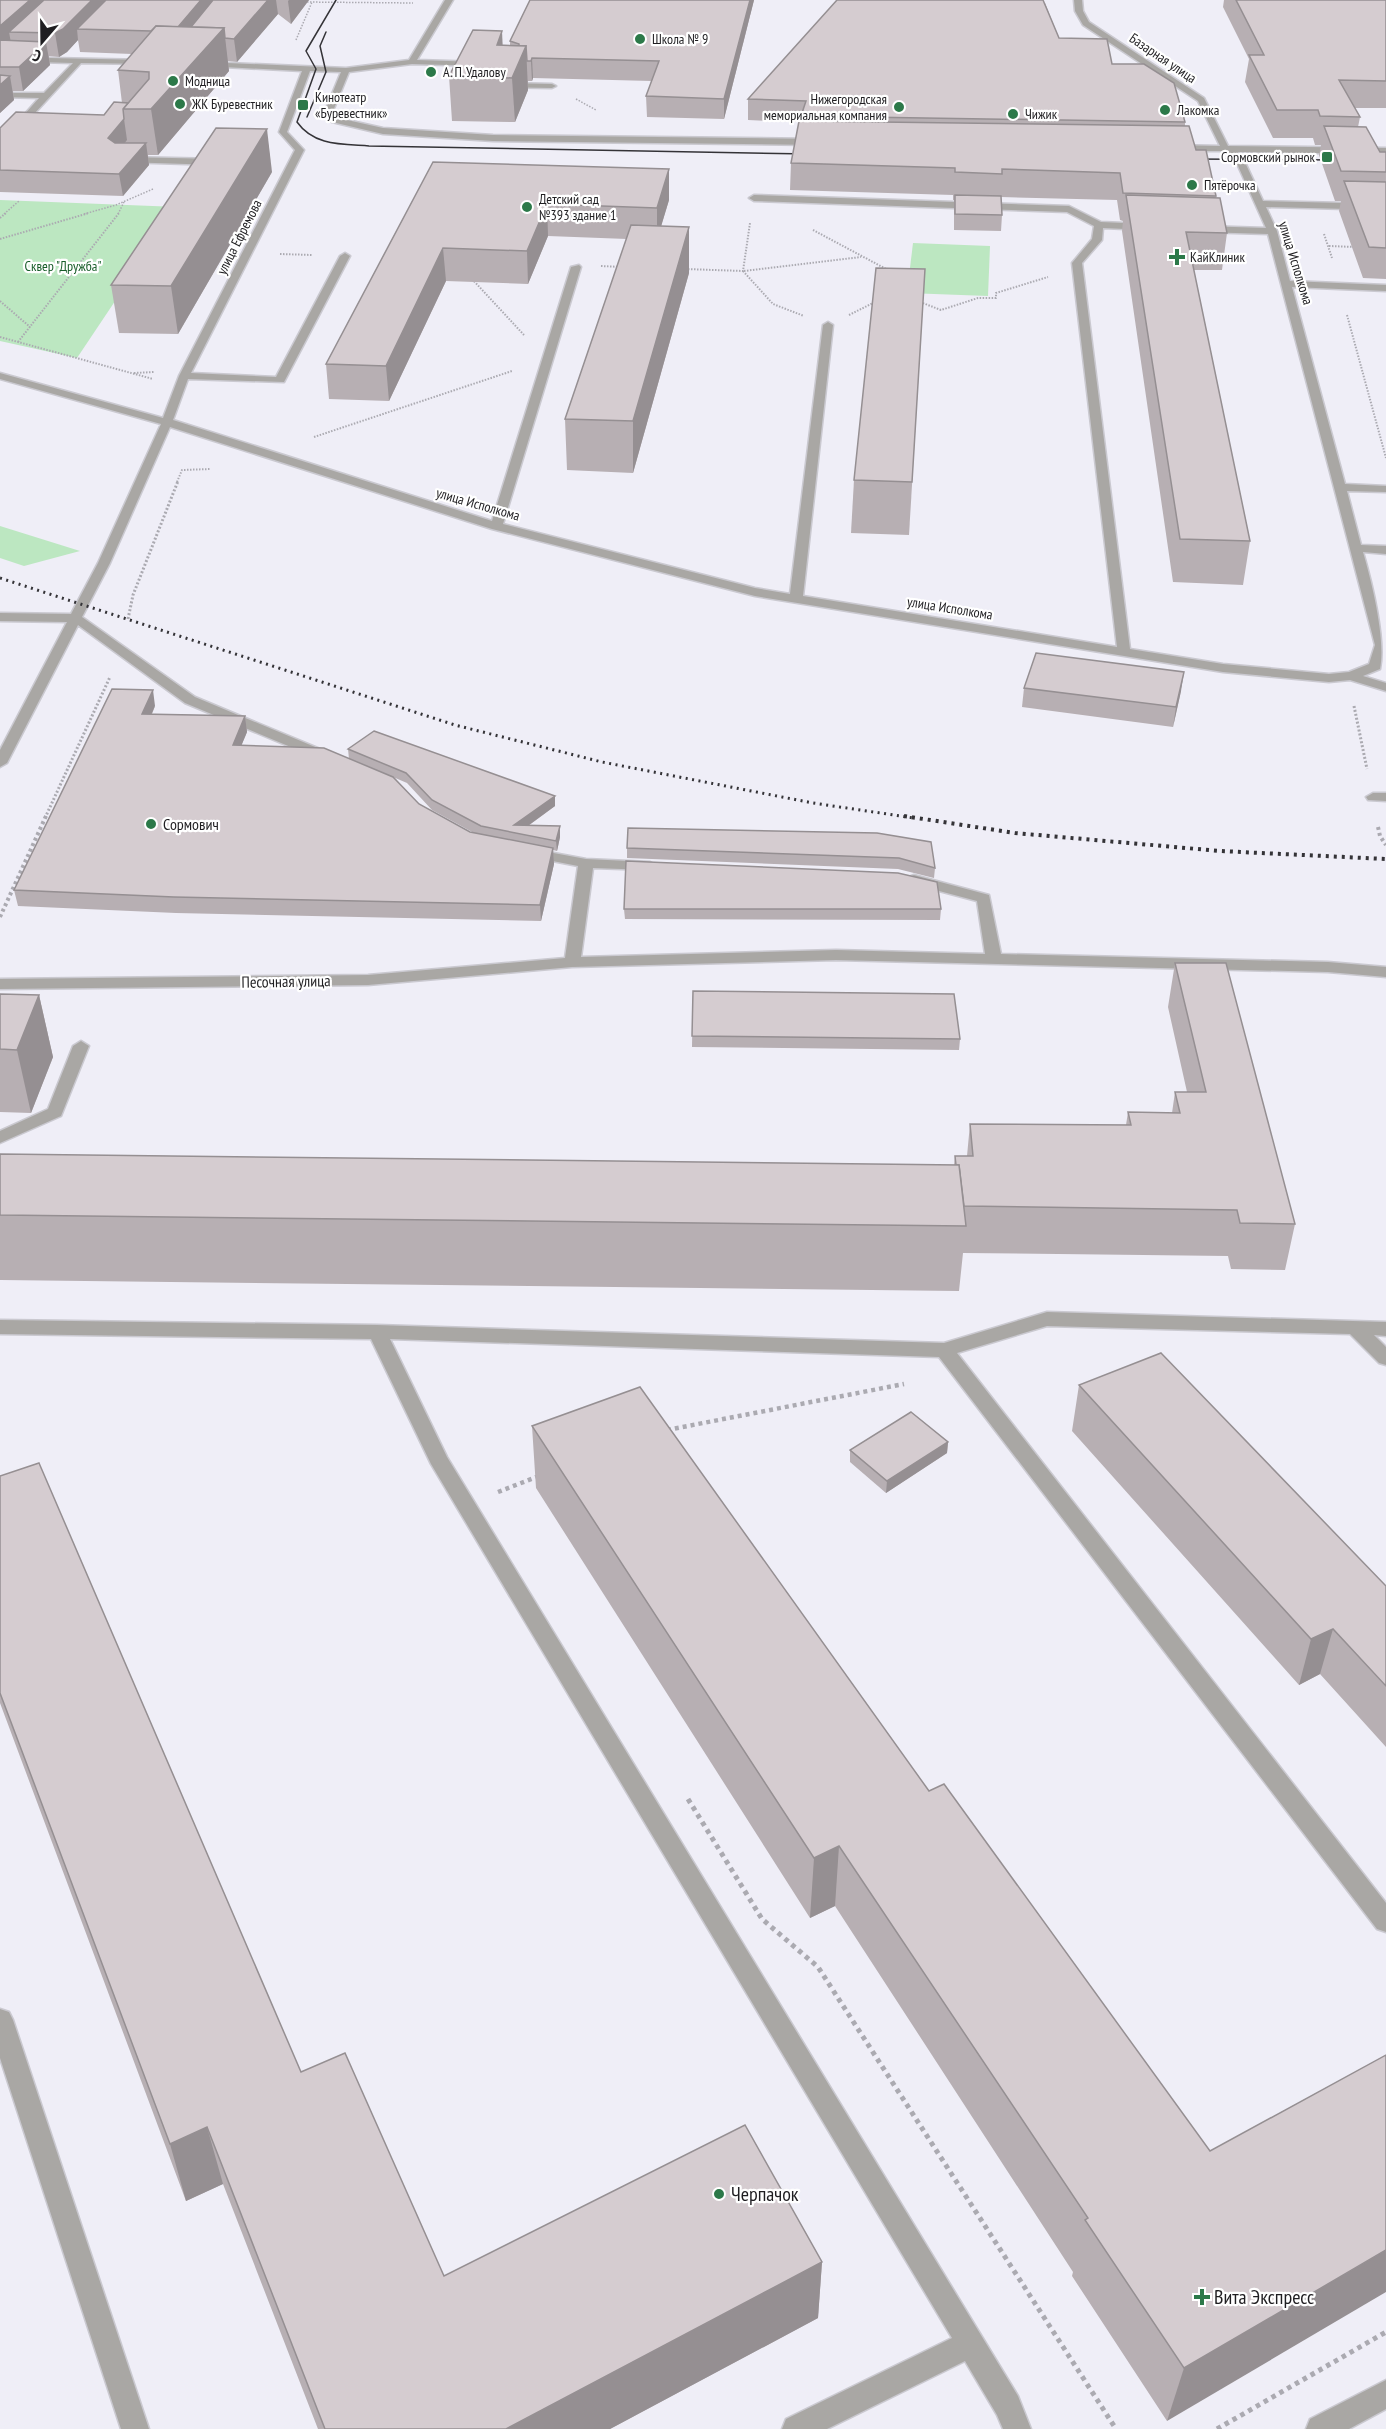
<svg xmlns="http://www.w3.org/2000/svg" width="1386" height="2429" font-family="'PT Sans Narrow',sans-serif">
<style>
.green{fill:#bce7c1}
.lines{fill:none;stroke-linecap:round;stroke-linejoin:round}
.minor-casing{stroke:#cac9d0;stroke-width:3}
.path-far5{stroke:#abaab1;stroke-width:1.5;stroke-dasharray:1.5 1.5;stroke-linecap:butt}
.path-far4{stroke:#abaab1;stroke-width:2;stroke-dasharray:1.5 1.5;stroke-linecap:butt}
.path-far3{stroke:#abaab1;stroke-width:3;stroke-dasharray:2 2;stroke-linecap:butt}
.path-far2{stroke:#abaab1;stroke-width:4;stroke-dasharray:3 3;stroke-linecap:butt}
.path-far1{stroke:#abaab1;stroke-width:4.5;stroke-dasharray:4 4;stroke-linecap:butt}
.path{stroke:#abaab1;stroke-width:5;stroke-dasharray:4.5 4.5;stroke-linecap:butt}
.minor{fill:#a9a7a4;fill-rule:evenodd}
.tram{stroke:#343337;stroke-width:1.5}
.rail-far1{stroke:#343337;stroke-width:3;stroke-dasharray:2 4.5;stroke-linecap:butt}
.rail{stroke:#343337;stroke-width:4;stroke-dasharray:3 5;stroke-linecap:butt}
.wall{fill:#b7afb3;fill-rule:evenodd}
.shaded-wall{fill:#958f92}
.building{fill:#d5ccd0;stroke:#958f92;stroke-width:1.5}
.poi-dot{fill:#2c7949;stroke:#fff;stroke-width:2}
.labels{text-anchor:middle;dominant-baseline:central;stroke-width:4.5;stroke-linejoin:round;paint-order:stroke}
.far-poi-label{font-size:14px;fill:#1f1e21;stroke:#fff;text-anchor:start}
.far-street-label{font-size:14px;fill:#1f1e21;stroke:#fff}
.far-park-label{font-size:14px;fill:#185d29;stroke:#fff}
.poi-label{font-size:16px;fill:#1f1e21;stroke:#fff;text-anchor:start}
.street-label{font-size:16px;fill:#1f1e21;stroke:#fff}
.near-poi-label{font-size:20px;fill:#1f1e21;stroke:#fff;text-anchor:start}
</style>
<rect width="100%" height="100%" fill="#efeef7"/>
<!-- green -->
<g class="green">
<path d="M0,200L178,207L77,358L0,341Z"/>
<path d="M913,243L990,246L988,296L907,293Z"/>
<path d="M0,526L80,551L24,566L0,558Z"/>
</g>
<g class="lines">
<!-- minor casing -->
<g class="minor-casing">
<g id="minor">
<path d="M445,0H453L417,60L480,62L484,64L483,66L412,64L349,72L333,111L338,118L383,128L493,135L817,139L821,142L817,145L493,141L383,134L332,122L325,111L341,72L310,71L287,132L304,150L191,373L276,377L340,256L345,253L350,256L284,382L188,379L173,420L492,521L571,267L579,265L581,267L503,524L755,588L790,594L823,325L828,322L833,325L803,596L1117,647L1072,263L1092,239L1094,226L1067,212L754,201L749,198L754,195L1069,206L1101,222L1147,224L1152,227L1147,230L1103,228L1102,240L1082,263L1130,649L1223,664L1329,674L1349,672L1369,664L1375,645L1268,234L1202,232L1197,229L1202,226L1266,228L1234,157L1224,151H1172L1168,148L1172,145L1220,146L1198,101L1083,25L1075,11L1074,0H1082L1083,11L1089,22L1204,98L1228,146L1386,148V154L1237,152L1242,156L1263,201L1386,204V210L1266,207L1277,231L1290,281L1386,285V291L1292,287L1345,484L1386,486V492L1347,491L1361,545L1386,546V554L1363,552C1372,583 1386,640 1380,669L1363,676L1386,683V691L1350,680L1329,682L1223,672L755,596L492,529L170,427L110,563L82,617L195,697L332,754L334,757L332,760H322L185,703L78,625L7,763L0,767V750L67,622L0,621V613L71,614L98,563L161,424L0,379V373L163,418L179,376L295,150L279,132L302,71L205,66L201,64L205,62L346,68L409,60Z"/>
<path d="M0,57L148,60L152,62L148,64L81,63L34,114L51,115V119L48,120L27,119L23,116L39,98L0,97V93H44L73,63L0,61Z"/>
<path d="M504,83L552,84L556,86L552,88L501,87V83Z"/>
<path d="M126,157L218,159L222,162L218,165L123,162L122,160Z"/>
<path d="M1373,793H1386V801L1368,800L1366,797Z"/>
<path d="M532,849L586,859L650,862L657,866L650,870L593,868L581,957L836,950L985,954L977,901L909,883L906,880L909,877L914,875L989,895L1001,954L1328,962L1386,967V977L1328,972L836,960L572,967L368,985L0,989V979L368,975L565,958L578,866L527,856L525,853Z"/>
<path d="M81,1041L89,1046L61,1116L0,1143V1131L48,1109L73,1046Z"/>
<path d="M1047,1312L1386,1322V1336L1374,1335L1386,1347V1365L1379,1363L1350,1334L1047,1326L957,1353L1386,1903V1932L1377,1929L939,1357L390,1339L447,1457L1018,2396L1031,2429H1003L997,2415L965,2361L827,2429H782L786,2419L952,2338L431,1464L371,1339L0,1334V1320L377,1325L944,1343Z"/>
<path d="M0,2009L9,2012L13,2020L149,2429H121L0,2058Z"/>
<path d="M1386,2380V2409L1349,2429H1306L1310,2419Z"/>
</g>
</g>
<!-- path-far5 -->
<g class="path-far5">
<path d="M304,2L413,3"/>
<path d="M296,40L312,2"/>
<path d="M576,99L596,110"/>
<path d="M4,214L19,201"/>
<path d="M84,214L116,205L153,189"/>
<path d="M118,214L124,202"/>
</g>
<!-- path-far4 -->
<g class="path-far4">
<path d="M0,218L6,213"/>
<path d="M813,230L888,270"/>
<path d="M1324,234L1332,258"/>
<path d="M0,239L89,213"/>
<path d="M1329,246L1355,247"/>
<path d="M280,254L312,255"/>
<path d="M601,266L621,267"/>
<path d="M685,269L743,271L750,223"/>
<path d="M743,271L773,304L804,316"/>
<path d="M744,271L861,257"/>
<path d="M472,279L524,335"/>
<path d="M0,301L30,327"/>
<path d="M920,302L941,310L978,298H996V293L1048,277"/>
<path d="M849,315L875,302"/>
<path d="M1347,315L1386,458"/>
<path d="M0,337L153,379"/>
<path d="M18,342L119,213"/>
<path d="M134,373L154,372"/>
<path d="M314,437L512,371"/>
<path d="M177,482L182,470L211,469"/>
</g>
<!-- path-far3 -->
<g class="path-far3">
<path d="M128,619L133,595L178,481"/>
<path d="M1354,706L1367,769"/>
<path d="M45,818L110,677"/>
</g>
<!-- path-far2 -->
<g class="path-far2">
<path d="M1378,827L1380,836L1386,845"/>
<path d="M0,917L46,816"/>
</g>
<!-- path-far1 -->
<g class="path-far1">
<path d="M667,1430L904,1384"/>
<path d="M498,1492L539,1476"/>
</g>
<!-- path -->
<g class="path">
<path d="M688,1799L762,1919L818,1967L1116,2429"/>
<path d="M1217,2429L1386,2332"/>
</g>
<!-- minor -->
<use href="#minor" class="minor"/>
<!-- tram -->
<g class="tram">
<path d="M336,0L306,51L316,69L297,122C314,146 342,144 369,146L810,154"/>
<path d="M307,117L326,72L320,46L326,32"/>
<path d="M1191,159L1338,160"/>
</g>
<!-- rail-far1 -->
<path class="rail-far1" d="M0,578L455,725L602,762L813,803L914,818"/>
<!-- rail -->
<path class="rail" d="M904,816L1015,833L1220,851L1386,859"/>
</g>
<!-- wall -->
<g class="wall">
<path d="M0,0H309L291,24L278,14L237,62L228,61L229,71L158,155H148L149,165L123,196L0,192V128L104,115L122,103L118,70L132,54L80,52L78,40L67,52L59,57L49,56L50,65L23,91H13L14,100L0,113Z"/>
<path d="M530,0H754L724,119L647,117L646,96L652,81L533,78L532,81H528V90L515,122L452,121L449,76L502,45H510V41Z"/>
<path d="M1224,0H1386V108H1355L1360,117L1358,127L1380,152H1386V279L1363,278L1339,211L1341,201H1335L1319,155L1321,145H1315L1313,138H1273L1245,82L1249,59L1223,7Z"/>
<path d="M1045,3L1059,38L1112,64L1185,122V126L1216,196V198L1227,233L1222,270H1194L1250,541L1243,585L1173,582L1122,231L1123,221L1120,220L1117,200L1001,197L1002,215L1001,231L954,230V200H953V195L790,190L791,163L799,122L748,120V99Z"/>
<path d="M433,162L669,200L661,226L689,273L633,473L567,470L565,419L627,239L548,236L528,284L446,281L389,401L329,399L326,364Z"/>
<path d="M272,172L178,334L119,333L111,285Z"/>
<path d="M925,269L909,535L851,533L854,480Z"/>
<path d="M1024,688L1181,691L1173,727L1022,707Z"/>
<path d="M155,706L152,714L245,716L247,732L241,746L349,759L348,749L555,796V806L528,826L560,837L557,851L553,850L554,864L541,921L176,913L18,906L14,890ZM393,777L407,783L432,810L474,833L470,832L419,804Z"/>
<path d="M877,833L935,868L934,878L898,869L627,858V848Z"/>
<path d="M624,909H941L940,920L625,919Z"/>
<path d="M1175,963L1295,1224L1285,1270L1231,1269L1228,1256L963,1253L959,1291L0,1280V1154L954,1165L955,1156H967L970,1124L1126,1125L1128,1112L1172,1113L1175,1092H1187L1168,1007Z"/>
<path d="M693,991L960,1039L959,1050L692,1047Z"/>
<path d="M0,994L39,995L53,1057L31,1113L0,1112Z"/>
<path d="M1079,1385L1386,1586V1747L1320,1674L1299,1685L1072,1431Z"/>
<path d="M532,1426L929,1791L1210,2151L1386,2055L1167,2421L1072,2276L1073,2272L835,1906L810,1918L536,1488Z"/>
<path d="M948,1442L947,1453L886,1493L850,1462V1450Z"/>
<path d="M0,1476L301,2072L444,2276L822,2262L818,2318L610,2429H318L223,2184L186,2201L0,1703Z"/>
</g>
<!-- shaded-wall -->
<g class="shaded-wall">
<path d="M30,0H59L9,32L11,43L0,53V26Z"/>
<path d="M92,0H117L77,29L78,40L67,52L59,57L55,33Z"/>
<path d="M201,0H220L185,46L170,37Z"/>
<path d="M268,0H276L278,14L237,62L234,39Z"/>
<path d="M289,0H309L291,24L288,1Z"/>
<path d="M750,0H754L724,119V99Z"/>
<path d="M224,28L229,71L158,155L151,109Z"/>
<path d="M502,31L504,74L497,45Z"/>
<path d="M46,42L50,65L23,91L19,67Z"/>
<path d="M526,46L528,90L515,122L512,78Z"/>
<path d="M532,58L533,78L532,81L531,61Z"/>
<path d="M10,76L14,100L0,113V85Z"/>
<path d="M124,119L127,140L112,159L108,138Z"/>
<path d="M267,129L272,172L178,334L171,286Z"/>
<path d="M146,143L149,165L123,196L119,174Z"/>
<path d="M669,169V200L657,240V208Z"/>
<path d="M547,204L548,236L528,284L527,251Z"/>
<path d="M689,227V273L633,473V421Z"/>
<path d="M443,248L446,281L389,401L386,366Z"/>
<path d="M1184,672L1181,691L1173,727L1176,707Z"/>
<path d="M153,690L155,706L145,729L142,714Z"/>
<path d="M245,716L247,732L235,761L233,745Z"/>
<path d="M555,796V806L518,833L514,825Z"/>
<path d="M560,826V837L557,851L556,841Z"/>
<path d="M553,848L554,864L541,921L540,905Z"/>
<path d="M39,995L53,1057L31,1113L17,1050Z"/>
<path d="M948,1442L947,1453L886,1493L887,1481Z"/>
<path d="M1333,1629L1320,1674L1299,1685L1311,1639Z"/>
<path d="M839,1846L835,1906L810,1918L814,1858Z"/>
<path d="M207,2127L223,2184L186,2201L170,2144Z"/>
<path d="M1386,2250V2292L1167,2421L1184,2368Z"/>
<path d="M822,2262L818,2318L610,2429H506Z"/>
</g>
<!-- building -->
<g class="building">
<path d="M0,0H30L0,26Z"/>
<path d="M44,0H92L63,29L55,33L9,32Z"/>
<path d="M106,0H201L178,27L156,26L151,31L77,29Z"/>
<path d="M213,0H268L234,39L225,38L224,28L191,27Z"/>
<path d="M530,0H750L724,99L646,96L659,61L532,58L531,61H527L526,46H519V44L510,41Z"/>
<path d="M837,0H1043L1059,38L1107,39L1112,64H1144L1174,83L1185,122L801,116L806,101L748,99Z"/>
<path d="M1236,0H1386V81L1339,80L1360,117L1320,116L1318,110H1277L1249,55H1264Z"/>
<path d="M156,26L224,28L151,109H123L149,79V72L118,70Z"/>
<path d="M473,30L502,31L497,45L526,46L512,78L449,76Z"/>
<path d="M0,40L46,42L19,67H0Z"/>
<path d="M0,75L10,76L0,85Z"/>
<path d="M114,102L128,103L123,109L124,119L108,138L115,143H146L119,174L0,170V128L16,112L104,115Z"/>
<path d="M799,121L1189,126L1196,150H1206L1216,196L1123,193L1120,173L1002,169V174L955,172V168L791,163Z"/>
<path d="M1324,126L1366,127L1380,152H1386V172L1341,171Z"/>
<path d="M216,128L267,129L171,286L111,285Z"/>
<path d="M433,162L669,169L657,208L547,204L527,251L443,248L386,366L326,364Z"/>
<path d="M1344,181L1386,182V248L1369,247Z"/>
<path d="M955,195L1001,196L1002,215L955,214Z"/>
<path d="M1126,195L1220,198L1227,233L1186,232L1250,541L1180,539Z"/>
<path d="M631,225L689,227L633,421L565,419Z"/>
<path d="M876,268L925,269L912,482L854,480Z"/>
<path d="M1036,653L1184,672L1176,707L1024,688Z"/>
<path d="M112,689L153,690L142,714L245,716L233,745L324,748L393,777L419,804L470,832L553,848L540,905L174,897L14,890Z"/>
<path d="M374,731L555,796L514,825L560,826L556,841L481,826L432,800L406,773L348,749Z"/>
<path d="M628,828L877,833L931,842L935,868L899,858L627,848Z"/>
<path d="M626,861L898,873L937,882L941,909H624Z"/>
<path d="M1175,963H1226L1295,1224L1240,1223L1237,1210L964,1206L959,1165H956L955,1156H973L970,1124L1131,1125L1128,1112L1180,1113L1175,1092H1206Z"/>
<path d="M693,991L954,994L960,1039L692,1036Z"/>
<path d="M0,994L39,995L17,1050L0,1049Z"/>
<path d="M0,1154L959,1165L966,1226L0,1215Z"/>
<path d="M1161,1353L1386,1586V1686L1333,1629L1311,1639L1079,1385Z"/>
<path d="M640,1387L929,1791L944,1784L1210,2151L1386,2055V2250L1184,2368L1085,2220L1088,2218L839,1846L814,1858L532,1426Z"/>
<path d="M911,1412L948,1442L887,1481L850,1450Z"/>
<path d="M39,1463L301,2072L345,2053L444,2276L745,2125L822,2262L506,2429H325L207,2127L170,2144L0,1693V1476Z"/>
</g>
<!-- markers -->
<g class="poi-dot">
<circle cx="640" cy="39" r="6"/>
<circle cx="431" cy="72" r="6"/>
<circle cx="173" cy="81" r="6"/>
<circle cx="180" cy="104" r="6"/>
<rect x="297" y="99" width="12" height="12" rx="3"/>
<circle cx="899" cy="107" r="6"/>
<circle cx="1165" cy="110" r="6"/>
<circle cx="1013" cy="114" r="6"/>
<rect x="1321" y="151" width="12" height="12" rx="3"/>
<circle cx="1192" cy="185" r="6"/>
<circle cx="527" cy="207" r="6"/>
<path d="M1174 248h6v6h6v6h-6v6h-6v-6h-6v-6h6z"/>
<circle cx="151" cy="824" r="6"/>
<circle cx="719" cy="2194" r="6"/>
<path d="M1199 2288h6v6h6v6h-6v6h-6v-6h-6v-6h6z"/>
</g>
<g class="labels">
<!-- far-poi labels -->
<g class="far-poi-label">
<text x="652" y="39">Школа № 9</text>
<text x="443" y="72">А. П. Удалову</text>
<text x="185" y="81">Модница</text>
<text x="315" y="97">Кинотеатр<tspan x="315" dy="16">«Буревестник»</tspan></text>
<text x="887" y="99" text-anchor="end">Нижегородская<tspan x="887" dy="16">мемориальная компания</tspan></text>
<text x="192" y="104">ЖК Буревестник</text>
<text x="1177" y="110">Лакомка</text>
<text x="1025" y="114">Чижик</text>
<text x="1315" y="157" text-anchor="end">Сормовский рынок</text>
<text x="1204" y="185">Пятёрочка</text>
<text x="539" y="199">Детский сад<tspan x="539" dy="16">№393 здание 1</tspan></text>
<text x="1190" y="257">КайКлиник</text>
</g>
<!-- far-street labels -->
<g class="far-street-label">
<text transform="translate(1163 58) rotate(34)">Базарная улица</text>
<text transform="translate(239 237) rotate(-63)">улица Ефремова</text>
<text transform="translate(1296 263) rotate(73)">улица Исполкома</text>
<text transform="translate(478 504) rotate(16)">улица Исполкома</text>
<text transform="translate(950 608) rotate(9)">улица Исполкома</text>
</g>
<!-- far-park labels -->
<g class="far-park-label">
<text x="63" y="266">Сквер "Дружба"</text>
</g>
<!-- poi labels -->
<g class="poi-label">
<text x="163" y="824">Сормович</text>
</g>
<!-- street labels -->
<g class="street-label">
<text transform="translate(286 981) rotate(-1)">Песочная улица</text>
</g>
<!-- near-poi labels -->
<g class="near-poi-label">
<text x="731" y="2194">Черпачок</text>
<text x="1214" y="2297">Вита Экспресс</text>
</g>
</g>
<!-- north arrow -->
<g transform="translate(42 42) rotate(200)" stroke="#ffffff" stroke-width="4.5" paint-order="stroke">
<path d="M0-4.5L10 22L0 15L-10 22Z" fill="#1f1e21"/>
<text y="-9" font-size="16" font-weight="bold" text-anchor="middle" fill="#1f1e21">С</text>
</g>
</svg>
